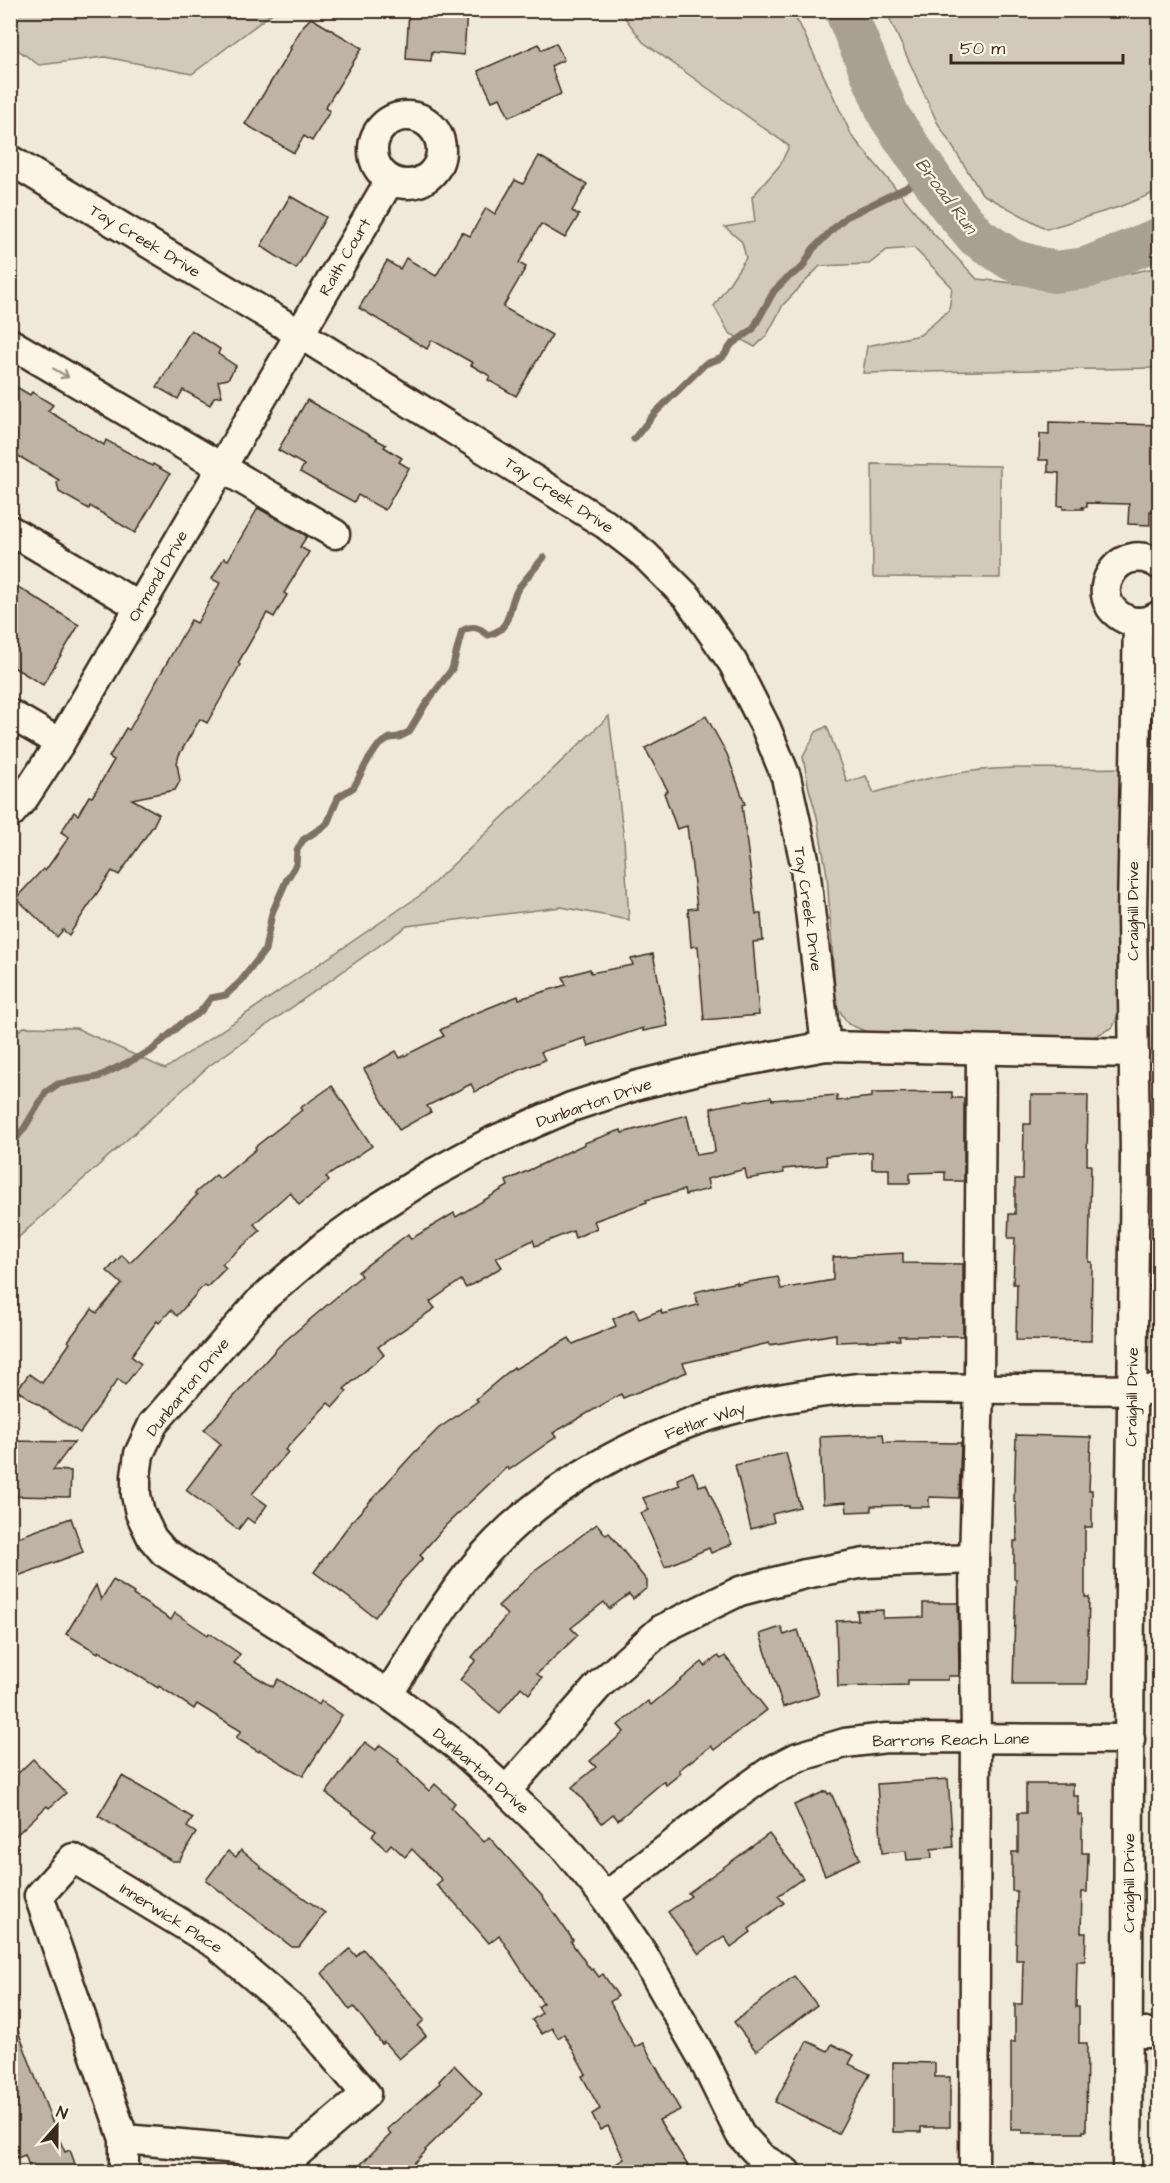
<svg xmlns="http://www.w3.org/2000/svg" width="1170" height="2183" font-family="'Architects Daughter',sans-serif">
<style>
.green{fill:#d2c9ba;stroke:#867a6c;stroke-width:1.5}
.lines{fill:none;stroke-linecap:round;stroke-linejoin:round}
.stream{stroke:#7e7163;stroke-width:7}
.river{stroke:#aaa091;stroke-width:42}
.building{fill:#beb3a4;stroke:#3b2a1e;stroke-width:1.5}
.minor-casing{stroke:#3b2a1e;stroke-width:33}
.minor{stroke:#fcf5e5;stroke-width:28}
.oneway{stroke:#9c9082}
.labels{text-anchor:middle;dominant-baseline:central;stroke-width:4.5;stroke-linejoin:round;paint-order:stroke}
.street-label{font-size:16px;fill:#3b2a1e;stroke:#fcf5e5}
.water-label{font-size:18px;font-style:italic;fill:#625346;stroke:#fcf5e5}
</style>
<rect width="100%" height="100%" fill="#f0e9d9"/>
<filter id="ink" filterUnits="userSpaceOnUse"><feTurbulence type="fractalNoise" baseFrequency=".0167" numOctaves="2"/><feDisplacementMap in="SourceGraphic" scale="12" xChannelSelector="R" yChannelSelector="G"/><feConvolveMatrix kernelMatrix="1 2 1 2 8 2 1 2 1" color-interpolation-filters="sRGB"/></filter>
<g filter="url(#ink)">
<!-- green -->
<g class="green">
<path d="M10,11L11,10L275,11L192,74L105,57L39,65L11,45Z"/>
<path d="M620,11H790L800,25L852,136L932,232L977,279L1060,288L1159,267V368L863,373L867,346L920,335L949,310L952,287L914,248L887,250L869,264L820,266L783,305L767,335L755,347L729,333L714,306L746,258L742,242L725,227L755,222L752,197L780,165L789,146L643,42Z"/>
<path d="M886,11H1159V191L1119,207L1047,229L982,194L937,122Z"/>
<path d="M872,464L1000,466V578L873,577Z"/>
<path d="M609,716L624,840L629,920L561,907L407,926L209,1066L11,1244V1035L24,1027L76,1028L165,1069L422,894Z"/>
<path d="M827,726L847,782L866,776L874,793C919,779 967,769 1014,768C1051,768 1088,769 1124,768L1121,1007L1113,1027L1094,1037L872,1034L848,1024L836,1005L827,875L817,817L809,789L803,757L816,732Z"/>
</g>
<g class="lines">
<!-- stream -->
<g class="stream">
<path d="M634,439L654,414L705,364L722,358L732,344L753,329L774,291L787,278L802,268L813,249L834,228L846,217L930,176"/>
<path d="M10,1147L25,1127L46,1092L58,1084L98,1077L151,1051L181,1024L200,1012L211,998L226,995L241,981L265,950L272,913L287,879L296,865L297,850L303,840L327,824L338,797L354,787L367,762L378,746L390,738L399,737L409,732L425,705L452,669L462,631C472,625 479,627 488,635C515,629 506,603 520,586C528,576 536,567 544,557"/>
</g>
<!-- river -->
<path class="river" d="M845,10L889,116L948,203L977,237L1012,260L1054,272L1086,268L1160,238"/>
</g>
<!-- building -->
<g class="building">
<path d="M409,10H467L464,55L432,52L431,61L406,59Z"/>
<path d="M311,18L362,48L325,108L330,111L312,141L304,136L294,153L245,124L291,49L290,48L303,26Z"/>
<path d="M556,43L564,60L551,66L561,94L509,117L500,98L492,101L478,71L539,44L541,50Z"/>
<path d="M539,156L587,184L572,211L579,215L565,238L541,224L519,263L526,267L503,307L552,335L516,396L488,380L490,376L471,365L473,363L432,340L427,349L359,308L387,261L400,269L406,258L436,276L462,232L470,236L486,208L495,214L515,180L523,184Z"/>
<path d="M290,196L326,217L296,269L261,246Z"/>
<path d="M191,330L220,349L218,354L236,366L228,379L218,381L222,396L214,397L210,405L183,390L178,399L157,387Z"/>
<path d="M10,383L30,395L32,392L53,405L48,411L104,445L106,440L152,466L153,464L170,474L135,533L90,506L89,509L59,492L57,483L59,480L10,451Z"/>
<path d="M307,400L386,445L384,447L402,458L399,462L409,468L385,510L358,495L354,502L321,484L300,472L304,465L278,450Z"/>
<path d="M1049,422L1158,425L1160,512L1150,511V525L1128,524L1129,504L1087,503V507H1082L1083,509H1063V506H1058L1059,473L1048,472V460H1039L1040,434L1049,435Z"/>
<path d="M258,508L307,536L300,547L309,552L284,593L287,595L274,617L267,613L238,663L240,665L207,723L200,719L179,755L177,763L180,781L175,790L132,799L159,814L153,826L119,875L112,871L69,935L63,930L57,937L16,898L43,869L45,871L69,837L61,832L74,812L78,815L89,796L92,797L97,789L114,760L109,757L126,728L129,730L191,620L197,623L220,583L212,579L224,558L228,560Z"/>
<path d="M10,582L79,625L43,685L10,665Z"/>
<path d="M706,716L727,754L745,804L742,805L756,914H761L763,941L753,942L759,1015L704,1020L698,946L691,947L688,909L697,908L687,826L677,829L664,793L668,791L645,748Z"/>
<path d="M653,954L668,1026L643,1031V1028L588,1046L585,1038L541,1052L545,1060L500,1078L475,1092L471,1084L427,1106L431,1112L399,1130L364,1069L396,1051L400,1058L444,1036L440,1030L466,1017L518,996L519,999L566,985L563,977L590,969L591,973L633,965L631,959Z"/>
<path d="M332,1086L372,1146L326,1177L329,1181L299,1205L290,1192L254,1224L260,1231L222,1264L226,1268L207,1287L204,1285L177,1316L171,1310L159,1323L157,1321L131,1356L141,1364L125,1385L118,1379L80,1433L17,1390L29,1374L42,1383L70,1343L68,1341L92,1309L97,1313L122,1284L107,1271L122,1255L130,1263L197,1195L195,1193L216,1175L220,1179L256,1149L255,1147L302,1110L300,1108Z"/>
<path d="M952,1092V1098H964V1181H945V1172L910,1173V1183H889V1169H872V1152L826,1156L827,1165L783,1169L784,1173L747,1179L745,1169L707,1179L709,1189L685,1195L684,1190L646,1200L647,1202L594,1221L597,1228L575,1238L573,1231L535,1246L533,1240L496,1258L502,1267L466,1288L461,1280L430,1302L435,1308L378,1347L384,1355L344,1389L347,1391L333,1407L328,1403L285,1450L288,1452L252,1494L267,1505L254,1523L247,1518L238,1530L186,1490L221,1444L204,1430L279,1346L361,1276L358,1272L408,1234L411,1239L454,1213L456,1217L508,1186L506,1181L585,1144L584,1143L621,1130L622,1133L687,1115L696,1155L715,1152L711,1108L725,1105L771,1097L772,1100L837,1095V1101L872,1097V1093Z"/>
<path d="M1031,1095H1088L1087,1165H1091L1089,1262H1092L1091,1341L1016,1340L1017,1284H1013L1015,1238H1008L1009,1214H1015V1179H1023L1024,1124H1031Z"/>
<path d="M903,1253V1263L963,1264V1336H899L900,1340L836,1342V1334L769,1345V1343L683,1363L687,1372L623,1398L621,1394L553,1433L556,1437L509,1470L507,1467L446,1525L420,1555L423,1558L402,1581L375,1617L314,1572L352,1521L413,1454L439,1428L478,1401L476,1399L514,1367L515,1369L569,1338L573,1344L616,1326L613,1319L635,1309L639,1319L661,1310L662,1314L698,1305L695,1292L737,1282V1284L778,1277L781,1289L833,1280V1257Z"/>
<path d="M883,1434L884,1442L961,1443L959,1498L929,1497V1507H909V1505L871,1506V1511L847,1512L846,1502L823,1504L820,1437Z"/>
<path d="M1016,1435L1091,1437L1089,1490H1092V1527H1085V1597H1089L1087,1684H1013L1016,1579H1014V1541H1017L1016,1503L1014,1502Z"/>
<path d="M10,1441L74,1442L53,1470L71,1471L70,1497L10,1496Z"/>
<path d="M786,1453L800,1507L772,1514L774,1522L751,1529L735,1465Z"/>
<path d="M693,1472L699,1486L706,1484L732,1544L711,1553L709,1548L665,1567L641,1513L649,1510L643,1498L680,1485L677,1479Z"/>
<path d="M71,1518L83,1552L15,1577L10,1564V1540Z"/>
<path d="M597,1524L606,1535L609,1533L647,1581V1588L633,1599L629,1594L609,1609L604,1602L571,1628L578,1635L537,1674L542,1678L529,1694L521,1687L500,1713L460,1680L476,1660L472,1657L507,1615L498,1606L539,1567Z"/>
<path d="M113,1580L134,1593L133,1595L171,1620L175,1613L208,1635L209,1633L240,1654L234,1663L273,1687L278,1679L319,1705L321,1701L342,1715L303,1776L260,1750L259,1752L236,1738L241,1731L197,1704L194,1709L159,1686L158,1688L99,1651L98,1653L66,1634L96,1585L101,1600Z"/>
<path d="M923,1603H958L959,1676H948V1680H908V1685L838,1687L836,1621L858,1620L857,1611L883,1610V1618L923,1617Z"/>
<path d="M781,1627L784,1635L798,1630L819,1695L783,1707L760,1634Z"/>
<path d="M718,1656L721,1659L725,1656L767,1710L714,1750L711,1746L679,1770L681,1773L666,1785L664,1781L618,1820L613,1814L602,1823L572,1787L596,1767L590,1761L624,1732L618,1725L648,1701L651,1705L702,1662L705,1666Z"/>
<path d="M365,1742L376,1750L380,1745L399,1759L398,1761L429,1791L435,1784L455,1803L451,1808L484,1842L489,1837L543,1897L573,1940L571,1942L591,1970L593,1969L599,1977L603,1974L618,1996L610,2002L635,2047L643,2043L680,2110L659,2120L692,2172H603L624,2159L608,2126L600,2130L592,2114L600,2109L582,2076L586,2074L564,2034L558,2038L552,2028L542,2034L532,2020L542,2013L538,2007L543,2003L499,1935L489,1943L455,1903L436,1885L442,1880L412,1849L405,1857L391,1844L386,1850L372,1836L376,1831L326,1793Z"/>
<path d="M33,1759L66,1793L49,1808L47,1806L10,1841V1781Z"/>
<path d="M122,1776L193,1818L187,1827L196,1833L179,1861H172L98,1816Z"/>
<path d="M948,1779L953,1847L931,1849L932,1858L907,1860L906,1851L882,1853L877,1784Z"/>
<path d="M1026,1784H1073V1796H1078V1815H1082V1853H1088L1087,1892H1082L1081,1933H1086L1085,1961H1077L1076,2007H1079V2043H1087L1086,2131H1083V2133H1022V2130H1011V2042H1015V2004H1022L1023,1960H1016L1017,1891H1012V1852H1018V1813H1026Z"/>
<path d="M826,1791L828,1794L831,1793L860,1859L825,1875L794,1805Z"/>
<path d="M769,1834L803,1878L778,1896L784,1903L749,1929L751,1932L731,1947L724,1936L699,1954L668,1912L691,1896L688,1893Z"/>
<path d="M241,1850L261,1866L260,1867L325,1913L299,1947H292L206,1880L228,1851L236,1857Z"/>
<path d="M350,1949L356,1956L363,1949L424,2020L418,2026L426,2036L399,2059L384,2042L382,2044L354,2007L350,2010L322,1973Z"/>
<path d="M794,1976L817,2005L756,2051L734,2022Z"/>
<path d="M10,2015H12L56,2132L65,2152L70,2150L78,2172H36L33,2164L29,2166L25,2155L17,2158L10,2141Z"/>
<path d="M807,2041L828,2051L832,2044L854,2055L849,2064L870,2074L838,2134L775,2102Z"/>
<path d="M893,2062L935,2063V2077H950V2127H921V2132H893Z"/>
<path d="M454,2065L482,2094L425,2150L426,2151L405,2172H353L391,2134L387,2129L440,2083L439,2081Z"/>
</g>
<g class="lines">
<!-- minor casing -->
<g class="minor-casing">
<g id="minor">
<circle cx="407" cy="150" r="34"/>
<path d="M10,160L300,334L605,524L644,554L688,598L733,663L766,728L786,777L804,859L826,1046"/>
<path d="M10,343L335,534"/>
<path d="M10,530L140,607"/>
<path d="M1160,565C1119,536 1082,598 1125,619C1137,625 1149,622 1160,615"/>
<path d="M10,714L60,743"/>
<path d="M10,814L24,798L60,743L390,180"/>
<path d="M388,1694C419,1647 447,1597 484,1555C548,1483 653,1428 746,1406C783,1397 821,1392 859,1388L1160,1390"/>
<path d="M506,1791L600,1684L662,1629L740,1591L805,1574L865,1563L974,1559"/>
<path d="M605,1897L735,1796L769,1772L798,1757L845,1743L886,1738L1130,1739"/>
<path d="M1128,2033H1160"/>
<path d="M124,2172V2139L39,1896L73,1858L217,1945L298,2014L366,2094L296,2154L124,2139"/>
<path d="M786,2172L762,2158L740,2134L703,2059L643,1954L605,1897L564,1847L506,1791L456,1745L388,1694L164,1552L152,1538L140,1513L136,1495V1476L139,1454L153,1424L260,1301L324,1246L370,1213L430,1175L493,1141L571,1107L638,1085L707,1068L826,1046L1134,1053"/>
<path d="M974,2172L976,1738L974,1559L979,1388L981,1051"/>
<path d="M1127,2172L1130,1578L1135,1157L1132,912L1138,622"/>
</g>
</g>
<!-- minor -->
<use href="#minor" class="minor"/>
</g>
<!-- one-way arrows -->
<defs><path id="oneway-shaft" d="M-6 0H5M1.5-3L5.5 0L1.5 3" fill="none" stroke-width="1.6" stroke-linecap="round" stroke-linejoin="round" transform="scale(1.5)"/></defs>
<use class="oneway" href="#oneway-shaft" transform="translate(61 373) rotate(30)"/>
</g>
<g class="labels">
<!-- street labels -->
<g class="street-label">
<text transform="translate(145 241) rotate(31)">Tay Creek Drive</text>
<text transform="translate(345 257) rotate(-60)">Raith Court</text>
<text transform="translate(559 495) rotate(33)">Tay Creek Drive</text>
<text transform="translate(158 576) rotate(-60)">Ormond Drive</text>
<text transform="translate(808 909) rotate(82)">Tay Creek Drive</text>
<text transform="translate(1133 911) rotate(-90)">Craighill Drive</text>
<text transform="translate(594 1103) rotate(-19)">Dunbarton Drive</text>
<text transform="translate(188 1387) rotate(-51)">Dunbarton Drive</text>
<text transform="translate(1132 1397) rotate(-89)">Craighill Drive</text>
<text transform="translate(705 1421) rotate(-19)">Fetlar Way</text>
<text transform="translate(951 1740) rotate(-1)">Barrons Reach Lane</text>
<text transform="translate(481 1771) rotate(41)">Dunbarton Drive</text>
<text transform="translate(1129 1883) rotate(-90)">Craighill Drive</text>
<text transform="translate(171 1918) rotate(32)">Innerwick Place</text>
</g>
<!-- water labels -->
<g class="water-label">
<text transform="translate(946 196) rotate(53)">Broad Run</text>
</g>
</g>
<!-- margin -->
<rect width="1170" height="2183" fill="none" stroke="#fcf5e5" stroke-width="36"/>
<rect x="18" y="18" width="1134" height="2147" fill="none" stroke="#3b2a1e" stroke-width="2" filter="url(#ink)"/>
<!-- north arrow -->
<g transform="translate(57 2126) rotate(21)" stroke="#fcf5e5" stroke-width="4.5" paint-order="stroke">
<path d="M0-4.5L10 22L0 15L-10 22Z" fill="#3b2a1e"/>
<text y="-9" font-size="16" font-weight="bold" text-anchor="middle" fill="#3b2a1e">N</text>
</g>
<!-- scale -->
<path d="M951 54v9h172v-9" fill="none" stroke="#3b2a1e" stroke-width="3"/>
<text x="960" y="54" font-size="18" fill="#3b2a1e" stroke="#fcf5e5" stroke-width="4.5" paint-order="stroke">50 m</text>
</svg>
